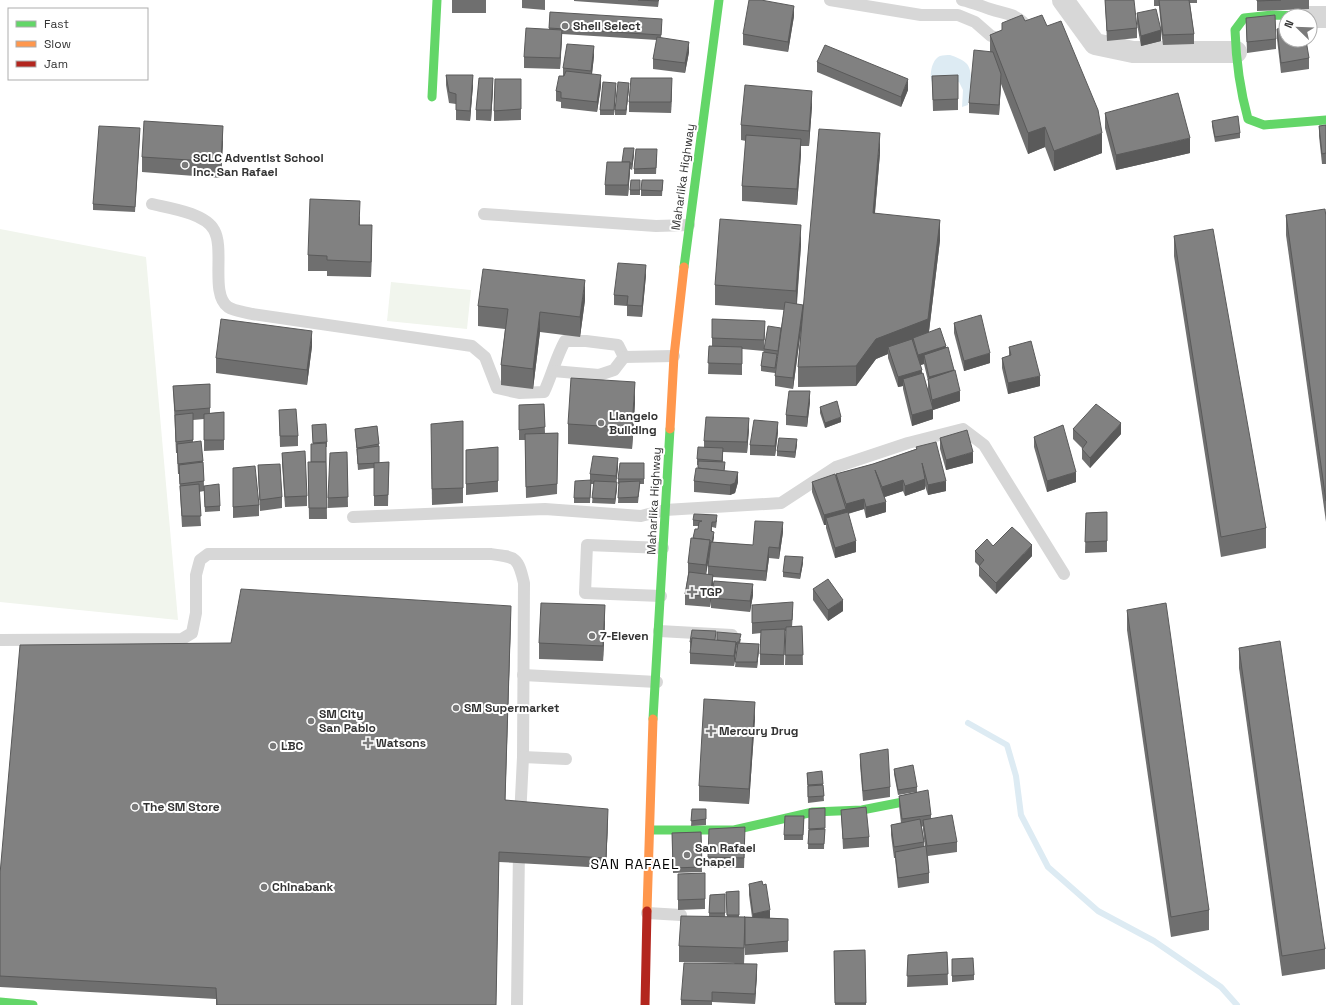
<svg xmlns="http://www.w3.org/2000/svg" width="1326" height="1005" font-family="'Space Grotesk',sans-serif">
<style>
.green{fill:#f1f5ed}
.water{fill:#ddebf3}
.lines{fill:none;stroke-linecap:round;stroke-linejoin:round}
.stream{stroke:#ddebf3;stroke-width:6}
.lane{stroke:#d7d7d7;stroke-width:12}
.street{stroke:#d7d7d7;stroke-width:22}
.fast{stroke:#63d668;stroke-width:9}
.slow{stroke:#ff974d;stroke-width:9}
.jam{stroke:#b3261e;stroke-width:9}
.wall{fill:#6f6f6f;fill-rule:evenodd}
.shaded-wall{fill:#5a5a5a}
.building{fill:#818181;stroke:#5a5a5a}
.poi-dot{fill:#7a7a7a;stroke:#fff;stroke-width:1.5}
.labels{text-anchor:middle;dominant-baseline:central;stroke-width:4;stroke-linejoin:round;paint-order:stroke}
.poi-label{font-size:12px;font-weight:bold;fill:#333;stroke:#fff;text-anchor:start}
.street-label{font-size:12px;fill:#333;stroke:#fff}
.quarter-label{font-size:14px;letter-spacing:1px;fill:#000;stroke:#fff}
</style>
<rect width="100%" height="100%" fill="#fff"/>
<!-- green -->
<g class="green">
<path d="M0,229L146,257L178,620L0,602Z"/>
<path d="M391,282L471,290L467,329L387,321Z"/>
</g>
<!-- water -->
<path class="water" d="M950,55C956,57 962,59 967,64C974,72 970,95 968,105L962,107L963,90L959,82L956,81L932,82C929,75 932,59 940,56C943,55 947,55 950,55Z"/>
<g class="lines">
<!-- stream -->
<path class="stream" d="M968,723L1007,745L1016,776L1021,815L1048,867L1098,911L1154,941L1221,987L1237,1005"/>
<!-- lane -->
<g class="lane">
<path d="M830,0L921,15H958L975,22L991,36L1005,39"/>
<path d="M962,0C972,2 981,6 990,9C1004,14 1011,12 1023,22L1022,30"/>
<path d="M152,204C169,208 205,213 214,230C225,249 210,294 228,307C234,311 245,312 252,314L472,346L485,357L497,388L519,393L544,392C552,375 556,357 565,341H586L618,345L624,357"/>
<path d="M484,214L656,226L689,225"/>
<path d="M624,357L674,356"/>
<path d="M553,371L599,375L614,370L624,357"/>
<path d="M353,517L545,509L641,516L665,510L781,503L836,467L908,443L963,429L984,445L1064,574"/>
<path d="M661,596L585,593L587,545L663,548"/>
<path d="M659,631L732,635"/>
<path d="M0,640L182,639L192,633L196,613V575L200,560L208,554H491C516,557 518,557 524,583L523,757L520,818"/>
<path d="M523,675L657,682"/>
<path d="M523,757L566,759"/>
<path d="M647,913L681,915"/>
<path d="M517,1005L519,848"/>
</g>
<!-- street -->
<g class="street">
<path d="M1063,0L1095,44L1133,52H1236"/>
<path d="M1310,17H1326"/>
</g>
<!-- fast -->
<g class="fast">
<path d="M1300,16L1273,15L1244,18L1235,30C1236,60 1240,90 1248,119L1264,125L1326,120"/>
<path d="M432,97L437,0"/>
<path d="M684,267L719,0"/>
<path d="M653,719L670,429"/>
<path d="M650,830H734L813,812L862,810L913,800"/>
<path d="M0,1002L33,1005"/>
</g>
<!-- slow -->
<g class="slow">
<path d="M670,429L674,356L684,267"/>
<path d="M647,911L653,719"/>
</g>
<!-- jam -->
<path class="jam" d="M645,1005L647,911"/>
</g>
<!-- wall -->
<g class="wall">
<rect x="452" y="0" width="34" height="13"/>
<path d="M522,0H545V10L522,8Z"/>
<path d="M574,0H659L658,7L574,1Z"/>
<path d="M1105,0L1137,28V38L1107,41Z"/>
<path d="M1154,0H1197V3H1190L1194,34V44L1163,45L1161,31V41L1141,46L1137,24V13L1161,29L1159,6H1154Z"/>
<path d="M1257,0H1309V9L1257,11Z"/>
<path d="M550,12L662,24L661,38L689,52L685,73L653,69V59L657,40L562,34L560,69L524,68V57L549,29Z"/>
<path d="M794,16L788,52L743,45V34Z"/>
<path d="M1246,18L1276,39V49L1247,53Z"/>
<path d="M1025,21L1047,26L1102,153L1054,171L1045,147L1028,154L1001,84L999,115L969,113V103L990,52V35Z"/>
<path d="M1277,29L1309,58V69L1281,73L1277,39Z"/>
<path d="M594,56L592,74L601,86L597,112L561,108V102L556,101V91L563,76V68Z"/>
<path d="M817,62L908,90L901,107L817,72Z"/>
<path d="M446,75L473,85L470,121L456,120V104L449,103L446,85Z"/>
<path d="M932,76L958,99V110L933,111Z"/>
<path d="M521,79V120L494,121V111Z"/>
<path d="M616,88L614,115H600V110Z"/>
<path d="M629,88L626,115H615V110Z"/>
<path d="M493,89L491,121L476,120V110Z"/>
<path d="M672,89L671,113L629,112V102Z"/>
<path d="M812,106L809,146H801V154L797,205L742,201V186L746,141L741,140V125Z"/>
<path d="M1105,113L1190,153L1116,170L1105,128Z"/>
<path d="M1212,121L1240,133V138L1215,142L1212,126Z"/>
<path d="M1326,125V164H1322L1319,136V126Z"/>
<path d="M140,134L135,212L93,210V204Z"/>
<path d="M223,141L221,178L142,172V157Z"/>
<path d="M880,153L875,213L940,240L929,332L946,347L954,371L960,401L933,410V419L912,426L903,389V386L898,387L888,358V354L876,359L856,386L798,387V367L801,329L793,389L775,386V376L778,356H777L775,373L761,371V366L764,351L742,349V375L708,374L709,346H712V338L765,332L764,348L781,328L784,310L715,305V285L801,245L797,304L803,305ZM924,364L928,381V390L922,374L920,365Z"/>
<path d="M634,154L632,170L630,169L628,196L605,195V185L622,162Z"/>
<path d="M657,154L656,174H634V169Z"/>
<path d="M663,180L662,196H641V190Z"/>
<path d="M640,185V195H630V190Z"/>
<path d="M1286,215L1326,217V522L1286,235Z"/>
<path d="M360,216V225L372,241L371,277L327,276V271H308V255Z"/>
<path d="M1174,236L1266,528V548L1221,557L1174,256Z"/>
<path d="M646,275L642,317L627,316V306L614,305V295Z"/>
<path d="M585,300L580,337L540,332L533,389L501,385V365L505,329L478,326V306Z"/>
<path d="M954,323L990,363L964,371L954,333Z"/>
<path d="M312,346L307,385L216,373V358Z"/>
<path d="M1009,347L1040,386L1008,394L1002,368V358L1009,356Z"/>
<path d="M210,384V413L224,412V450L204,451V419L193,420V442L203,461L204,486L220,506V511L205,512L204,491L199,492L201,526L182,527L179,474H178L177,453H176L173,386Z"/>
<path d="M635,402L632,449L568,444V424Z"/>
<path d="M810,402L807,427L786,425V415Z"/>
<path d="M544,404L545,433H558L557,494L526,498L525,440H519V405Z"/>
<path d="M820,407L841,422L825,428L820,413Z"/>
<path d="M279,410L298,436V446L280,447Z"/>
<path d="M463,421V503L432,505L431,440Z"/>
<path d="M312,425L327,442V447H326L327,519H309L308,462H311L313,444Z"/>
<path d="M377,426L379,446V463L389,462L388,506H374V468L358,470L355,429Z"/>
<path d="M749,429L747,453L723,452V462L725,467L724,471L738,482L735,493L730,495L694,492V481L698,468V465H697V459L704,447V441Z"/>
<path d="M1073,429L1121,434L1090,468L1082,459V448L1073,439Z"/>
<path d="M778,432L775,456L750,455V445Z"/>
<path d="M1034,437L1076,482L1047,492L1034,447Z"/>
<path d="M940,438L973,463L946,470L940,449Z"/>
<path d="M797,444L795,458L777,456V451Z"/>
<path d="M498,447V492L466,495V450Z"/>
<path d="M916,447L946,491L928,495L925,486V489L905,496L903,491L884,497L886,512L866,518L864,509L848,514L856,552L835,558L826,528V525H824L812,492V482L836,478V474L873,464L916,449Z"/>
<path d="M347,452L348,507L328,508V498Z"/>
<path d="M282,453L307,496V506L285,507L282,463Z"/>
<path d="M644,463V484H640L638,503H618L619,484H618V479Z"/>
<path d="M258,465L282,497V508L260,511L258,476Z"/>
<path d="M233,468L259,505V516L233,518Z"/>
<path d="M618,468L616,482L617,488L615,504L592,503L594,484H591L590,503H574V498L590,480V474Z"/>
<path d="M1107,512V552L1085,553L1086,513Z"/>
<path d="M693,520H717L716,528L712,527V531L714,537L713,542L753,545L783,532L779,559L769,558L766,581L713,577V584L753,595L750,612L711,608V600L710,607L685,605V594L688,574V563L693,538L698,529V526H693ZM710,548L708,566V575L706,574Z"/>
<path d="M993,546L1032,556L996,594L979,576V566L975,562V551Z"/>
<path d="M803,563L800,579L783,577V572Z"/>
<path d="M813,589L843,611L828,621L813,600Z"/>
<path d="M752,605L793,613L792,627L802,626L803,665H785L786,631H785L784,665H760V654L761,633L752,634Z"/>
<path d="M1127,610L1209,910V930L1171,937L1127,630Z"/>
<path d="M511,617L505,800L608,819L606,868L499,862L496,1005H216V999L0,987V874L231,643Z"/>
<path d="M605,621L603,661L539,659V643Z"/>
<path d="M741,639L740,643L759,649L757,668L735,667L737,647L736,651L734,666L690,664V653L691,648H690V642Z"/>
<path d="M1239,648L1325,949V969L1282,976L1239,668Z"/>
<path d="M755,718L749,804L699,801V786Z"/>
<path d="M860,754L890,787V797L863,801L860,765Z"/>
<path d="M894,769L917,787V792L931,815V818L957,842V852L928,856L929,873V883L898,888L895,858H894L891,835V825L901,823L899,806V796L916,792L898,795L894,774ZM923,826V830L925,847H924V842L922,827Z"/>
<path d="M807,773L823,784L824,801L808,803Z"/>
<path d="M825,808L824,849H808L809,809Z"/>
<path d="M692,809H706V825L691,826Z"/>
<path d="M841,810L869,837V847L843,849Z"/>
<path d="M804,816L803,840H784V835Z"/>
<path d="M701,832L702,872L673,873L672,833Z"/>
<path d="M745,838L744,868H708V857Z"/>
<path d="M705,873V909L678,910V874Z"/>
<path d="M749,884L770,918L788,919V952L745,955V941L744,964L757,974L755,1004L712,1002V1005H681V1000L735,963L679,962V946L709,916L710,895L725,894V917H727L726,892L739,891V917H752L749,895Z"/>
<path d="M865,950L866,1005H835L834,951Z"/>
<path d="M947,952L948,985L907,987L908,955Z"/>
<path d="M952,959L974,975V980L952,982Z"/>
</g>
<!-- shaded-wall -->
<g class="shaded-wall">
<path d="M794,6V16L788,52V42Z"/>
<path d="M562,30V40L560,69V58Z"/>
<path d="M1161,30V41L1141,46V36Z"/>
<path d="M689,42V52L685,73V63Z"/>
<path d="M594,46V56L591,82V71Z"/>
<path d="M1001,74V84L999,115V105Z"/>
<path d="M473,75V85L470,121V111Z"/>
<path d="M601,75V86L597,112V102Z"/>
<path d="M493,78V89L491,121V110Z"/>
<path d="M672,78V89L671,113V102Z"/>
<path d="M908,79V90L901,107V97Z"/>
<path d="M616,83V88L614,115V110Z"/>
<path d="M629,83V88L626,115V110Z"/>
<path d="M812,91V106L809,146V131Z"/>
<path d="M223,126V141L221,178V162Z"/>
<path d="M1045,127V147L1028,154V133Z"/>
<path d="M880,133V153L873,233V213Z"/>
<path d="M1102,133V153L1054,171V151Z"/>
<path d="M1190,138V153L1116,170V155Z"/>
<path d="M801,139V154L797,205V189Z"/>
<path d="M634,148V154L632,170V164Z"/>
<path d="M630,162V172L628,196V185Z"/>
<path d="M940,220V240L928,339L913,338V345L888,347V354L876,359L856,386V366Z"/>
<path d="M372,225V241L371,277V262Z"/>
<path d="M801,225V245L796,311V291Z"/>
<path d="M646,265V275L642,317V306Z"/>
<path d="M585,280V300L580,337V317Z"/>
<path d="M803,305V315L793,389V378Z"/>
<path d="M540,312V332L533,389V369Z"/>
<path d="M312,331V346L307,385V370Z"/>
<path d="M946,346V356L924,355V364L918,366V355Z"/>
<path d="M990,353V363L964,371V361Z"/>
<path d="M777,354V360L775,373V368Z"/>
<path d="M922,370V381L903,379V386L898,387V377Z"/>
<path d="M954,370V380L929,387V377Z"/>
<path d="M1040,376V386L1008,394V383Z"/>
<path d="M635,382V402L632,449V428Z"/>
<path d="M810,391V402L807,427V417Z"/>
<path d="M960,391V401L933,410V419L912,426V415L932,409V400Z"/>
<path d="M841,417V422L825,428V423Z"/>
<path d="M749,418V429L747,453V442Z"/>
<path d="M778,422V432L775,456V446Z"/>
<path d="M1121,423V434L1090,468V458Z"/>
<path d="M797,439V444L795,458V452Z"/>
<path d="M973,452V463L946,470V460Z"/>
<path d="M618,458V468L616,486V476Z"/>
<path d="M738,472V482L735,493L730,495V485Z"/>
<path d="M1076,472V482L1047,492V481Z"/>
<path d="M925,479V489L905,496V486Z"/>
<path d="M903,480V491L882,498V487Z"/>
<path d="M946,481V491L928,495V485Z"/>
<path d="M617,482V488L615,504V499Z"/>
<path d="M864,499V509L846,514L826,518V525H824V515L846,509V504Z"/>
<path d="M886,502V512L866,518V507Z"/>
<path d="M783,522V532L779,559V548Z"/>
<path d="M714,532V537L712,548V543Z"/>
<path d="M710,540V551L706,575V565Z"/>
<path d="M856,541V552L835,558V548Z"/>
<path d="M1032,545V556L996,594V583Z"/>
<path d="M769,547V558L766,581V571Z"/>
<path d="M803,557V563L800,579V574Z"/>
<path d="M713,575V586L710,607V597Z"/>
<path d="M753,584V595L750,612V601Z"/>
<path d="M843,600V611L828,621V610Z"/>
<path d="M605,605V621L603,661V646Z"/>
<path d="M511,606V617L505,810V800Z"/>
<path d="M736,642V652L734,666V656Z"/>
<path d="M759,644V649L757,668V662Z"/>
<path d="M755,702V718L749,804V789Z"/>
<path d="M608,809V819L606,868V858Z"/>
<path d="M770,910V920L753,924V914Z"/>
<path d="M757,964V974L755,1004V994Z"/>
</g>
<!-- building -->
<g class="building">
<path d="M638,0H659L658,1Z"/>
<path d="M749,0H761L794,6L788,42L743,34Z"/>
<path d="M1105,0H1134L1137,28L1107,31Z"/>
<path d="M1159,0H1189L1194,34L1163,35Z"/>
<path d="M1257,0H1281L1257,1Z"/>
<path d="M1156,9L1161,30L1141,36L1137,13Z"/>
<path d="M550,12L662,19L661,35L549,28Z"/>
<path d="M1022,15L1025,21L1042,15L1047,26L1061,21L1098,110L1102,133L1054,151L1045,127L1028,133L990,35L1002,30V23Z"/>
<path d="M1275,15L1276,39L1247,42L1246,18Z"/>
<path d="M1286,27V40H1306L1309,58L1281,63L1277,29Z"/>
<path d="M526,28L562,30L560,58L524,57Z"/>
<path d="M657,37L689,42L685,63L653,59Z"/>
<path d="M567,44L594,46L591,71L563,68Z"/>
<path d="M825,45L908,79L901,97L817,62Z"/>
<path d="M974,50L993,52L1001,74L999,105L969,103Z"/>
<path d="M566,71L601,75L597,102L561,98V92L556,91L559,76H564Z"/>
<path d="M446,75H473L470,111L456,110V94L449,92Z"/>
<path d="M958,75V99L933,100L932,76Z"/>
<path d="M479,78H493L491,110H476Z"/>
<path d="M631,78H672L671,102H629Z"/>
<path d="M495,79H521V109L494,111Z"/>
<path d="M603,82L616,83L614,110H600Z"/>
<path d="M618,82L629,83L626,110H615Z"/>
<path d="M745,85L812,91L809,131L741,125Z"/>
<path d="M1178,93L1190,138L1116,155L1105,113Z"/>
<path d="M1238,116L1240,133L1215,137L1212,121Z"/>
<path d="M144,121L223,126L221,162L142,157Z"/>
<path d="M1326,125V153L1322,154L1319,126Z"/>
<path d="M99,126L140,128L135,207L93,204Z"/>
<path d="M819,129L880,133L873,213L940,220L928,319L876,339L856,366L798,367Z"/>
<path d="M746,135L801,139L797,189L742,186Z"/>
<path d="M624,148H634L632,164H630V162H622Z"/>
<path d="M636,149H657L656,168L634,169Z"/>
<path d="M607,162H630L628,185H605Z"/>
<path d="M631,180H640V190H630Z"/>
<path d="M642,180H663L662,191L641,190Z"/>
<path d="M310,199L360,201L359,225H372L371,262L327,260V256L308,255Z"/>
<path d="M1325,209L1326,217V501L1286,215Z"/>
<path d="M720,219L801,225L796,291L715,285Z"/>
<path d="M1213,229L1266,528L1221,537L1174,236Z"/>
<path d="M618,263L646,265L642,306L627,305L628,296L614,295Z"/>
<path d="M483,269L585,280L580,317L540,312L533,369L501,365L508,309L478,306Z"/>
<path d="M785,302L803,305L793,378L775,376Z"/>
<path d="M981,315L990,353L964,361L954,323Z"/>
<path d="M221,319L312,331L307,370L216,358Z"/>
<path d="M712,319L765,321L764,340L712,338Z"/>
<path d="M768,326L781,328L778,351L764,349Z"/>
<path d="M940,328L946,346L918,355L913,338Z"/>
<path d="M912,339L922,370L898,377L888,347Z"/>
<path d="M1031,341L1040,376L1008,383L1002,358L1011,355L1009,347Z"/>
<path d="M709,346L742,347V364L708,363Z"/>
<path d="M948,347L954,370L929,377L924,355Z"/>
<path d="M763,352L777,354L775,368L761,366Z"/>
<path d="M955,370L960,391L932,400L928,379Z"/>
<path d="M923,373L933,409L912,415L903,379Z"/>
<path d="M571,378L635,382L632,428L568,424Z"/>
<path d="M210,384V408L175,411L173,386Z"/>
<path d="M789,391H810L807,417L786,415Z"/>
<path d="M837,401L841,417L825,423L820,407Z"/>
<path d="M544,404L545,427L519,430V405Z"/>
<path d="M1096,404L1121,423L1090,458L1082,449L1087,442L1073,429Z"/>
<path d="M296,409L298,436H280L279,410Z"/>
<path d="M224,412V440H204V414Z"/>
<path d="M193,413V440L176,442L175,415Z"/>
<path d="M706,417L749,418L747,442L704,441Z"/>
<path d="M754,420L778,422L775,446L750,445Z"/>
<path d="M463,421V488L432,489L431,424Z"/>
<path d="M326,424L327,442L313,443L312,425Z"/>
<path d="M1063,425L1076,472L1047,481L1034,437Z"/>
<path d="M377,426L379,444L357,448L355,429Z"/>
<path d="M967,430L973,452L946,460L940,438Z"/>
<path d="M558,433L557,484L526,487L525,434Z"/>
<path d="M779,438L797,439L795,452L777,451Z"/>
<path d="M201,441L203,461L178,464L177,444Z"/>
<path d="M936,442L946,481L928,485L922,463L925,479L905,486L903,480L882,487L875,470L886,502L866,507L864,499L846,504L836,474L873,464L917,449L916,447Z"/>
<path d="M326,443V462H311V444Z"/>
<path d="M379,446V463L358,464L357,449Z"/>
<path d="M498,447V481L466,484V450Z"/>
<path d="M698,447L723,448L722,461L697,459Z"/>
<path d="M305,451L307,496L285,497L282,453Z"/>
<path d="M347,452L348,497L328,498L330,453Z"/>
<path d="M593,456L618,458L616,476L590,474Z"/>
<path d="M698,461L725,462L724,471L698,468Z"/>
<path d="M203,462L204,481L180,484L179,465Z"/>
<path d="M308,462H326L327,508H309Z"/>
<path d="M389,462L388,495L374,496V463Z"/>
<path d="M620,463H644V479H618Z"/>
<path d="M280,464L282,497L260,500L258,465Z"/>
<path d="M255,466L259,505L233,507V468Z"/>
<path d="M696,468L738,472L735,483L730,485L694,481Z"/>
<path d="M835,474L846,509L824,515L812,482Z"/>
<path d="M591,480L590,498H574L575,481Z"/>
<path d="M594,481L617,482L615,499L592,498Z"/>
<path d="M640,481L638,497L618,498L619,482Z"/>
<path d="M199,484L201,516H182L180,486Z"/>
<path d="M219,484L220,506L205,507L204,486Z"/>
<path d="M848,512L856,541L835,548L826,518Z"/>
<path d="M1107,512V541L1085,542L1086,513Z"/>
<path d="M694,514L717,515L716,522H712L711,531L714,532L712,542L710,543V540L693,538L695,529H698L699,522L702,521L693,520Z"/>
<path d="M755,521L783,522L779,548L769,547L766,571L708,566L711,542L753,545Z"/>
<path d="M1012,527L1032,545L996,583L979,566L984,560L975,551L987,539L993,546Z"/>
<path d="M691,538L710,540L706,565L688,563Z"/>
<path d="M785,556L803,557L800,574L783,572Z"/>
<path d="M689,572L713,575L710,597L685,594Z"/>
<path d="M828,579L843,600L828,610L813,589Z"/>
<path d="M714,581L753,584L750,601L711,598Z"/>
<path d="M241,589L511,606L505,800L608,809L606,858L499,852L496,1005H217L216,988L0,976V874L20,645L231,643Z"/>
<path d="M793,602L792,620L752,623V605Z"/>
<path d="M541,603L605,605L603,646L539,643Z"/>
<path d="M1166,603L1209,910L1171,917L1127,610Z"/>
<path d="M802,626L803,655H785L786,627Z"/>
<path d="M785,629L784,655L760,654L761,630Z"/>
<path d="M692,630L716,631L715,640L692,638V642H690Z"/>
<path d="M717,632L741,634L739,642H737L736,645V642L717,640Z"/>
<path d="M692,638L736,642L734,656L690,653Z"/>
<path d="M1280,641L1325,949L1282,956L1239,648Z"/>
<path d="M738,643L759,644L757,662H735Z"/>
<path d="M704,699L755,702L749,789L699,786Z"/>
<path d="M888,749L890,787L863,791L860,754Z"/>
<path d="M913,765L917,787L898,790L894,769Z"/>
<path d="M822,771L823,784L808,785L807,773Z"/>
<path d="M823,785L824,796L808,797V786Z"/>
<path d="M928,790L931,815L902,819L899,796Z"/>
<path d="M866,807L869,837L843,839L841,810Z"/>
<path d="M825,808V828L809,829V809Z"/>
<path d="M692,809H706V819L691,821Z"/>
<path d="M952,815L957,842L927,846L923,820Z"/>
<path d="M785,816H804L803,835H784Z"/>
<path d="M920,819L924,842L894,847L891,825Z"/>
<path d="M745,827L744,858L708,857L709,829Z"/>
<path d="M825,829L824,844H808L809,830Z"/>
<path d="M701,832L702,867L673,868L672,833Z"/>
<path d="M926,846L929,873L898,878L895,852Z"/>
<path d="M705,873V899L678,900V874Z"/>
<path d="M762,881L763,885L766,884L770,910L753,914L749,884Z"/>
<path d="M739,891V915H727L726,892Z"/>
<path d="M725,894V913H709L710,895Z"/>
<path d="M681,916L745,917L744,948L679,946Z"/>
<path d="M744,917L788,919V941L745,945V917Z"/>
<path d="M865,950L866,1003H835L834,951Z"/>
<path d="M947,952L948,974L907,976L908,955Z"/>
<path d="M973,958L974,975L952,976V959Z"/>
<path d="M684,963L757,964L755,994L712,992V1001L681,1000Z"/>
</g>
<!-- markers -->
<g class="poi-dot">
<circle cx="565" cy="26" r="4"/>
<circle cx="185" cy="165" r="4"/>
<circle cx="601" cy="423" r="4"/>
<path d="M690 586h4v4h4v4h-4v4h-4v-4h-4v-4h4z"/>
<circle cx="592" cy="636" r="4"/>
<circle cx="456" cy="708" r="4"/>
<circle cx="311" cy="721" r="4"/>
<path d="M709 725h4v4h4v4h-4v4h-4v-4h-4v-4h4z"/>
<path d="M366 737h4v4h4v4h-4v4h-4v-4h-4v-4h4z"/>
<circle cx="273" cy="746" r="4"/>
<circle cx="135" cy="807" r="4"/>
<circle cx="687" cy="855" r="4"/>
<circle cx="264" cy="887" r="4"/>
</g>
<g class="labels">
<!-- poi labels -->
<g class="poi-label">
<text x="573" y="26">Shell Select</text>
<text x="193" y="158">SCLC Adventist School<tspan x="193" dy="14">Inc. San Rafael</tspan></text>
<text x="609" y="416">Liangelo<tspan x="609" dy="14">Building</tspan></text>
<text x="700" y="592">TGP</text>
<text x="600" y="636">7-Eleven</text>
<text x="464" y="708">SM Supermarket</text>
<text x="319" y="714">SM City<tspan x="319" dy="14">San Pablo</tspan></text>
<text x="719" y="731">Mercury Drug</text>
<text x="376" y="743">Watsons</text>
<text x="281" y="746">LBC</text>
<text x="143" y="807">The SM Store</text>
<text x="695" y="848">San Rafael<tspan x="695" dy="14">Chapel</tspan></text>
<text x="272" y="887">Chinabank</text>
</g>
<!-- street labels -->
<g class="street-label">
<text transform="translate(683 177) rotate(-82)">Maharlika Highway</text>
<text transform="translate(654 501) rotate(-87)">Maharlika Highway</text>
</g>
<!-- quarter labels -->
<g class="quarter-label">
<text x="635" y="864">SAN RAFAEL</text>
</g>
</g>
<!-- legend -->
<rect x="8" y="8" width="140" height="72" fill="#ffffff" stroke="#adadad"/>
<rect x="16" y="21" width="20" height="6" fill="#63d668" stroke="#adadad"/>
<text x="44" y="28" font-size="12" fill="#333333">Fast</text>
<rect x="16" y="41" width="20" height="6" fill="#ff974d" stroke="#adadad"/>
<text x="44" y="48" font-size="12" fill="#333333">Slow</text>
<rect x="16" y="61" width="20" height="6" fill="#b3261e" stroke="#adadad"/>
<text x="44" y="68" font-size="12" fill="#333333">Jam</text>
<!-- north arrow -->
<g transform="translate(1298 28) rotate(293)"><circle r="19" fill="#ffffff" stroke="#adadad"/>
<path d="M0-3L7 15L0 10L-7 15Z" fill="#7a7a7a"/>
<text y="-6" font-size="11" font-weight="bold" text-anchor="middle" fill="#333333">N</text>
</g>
</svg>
